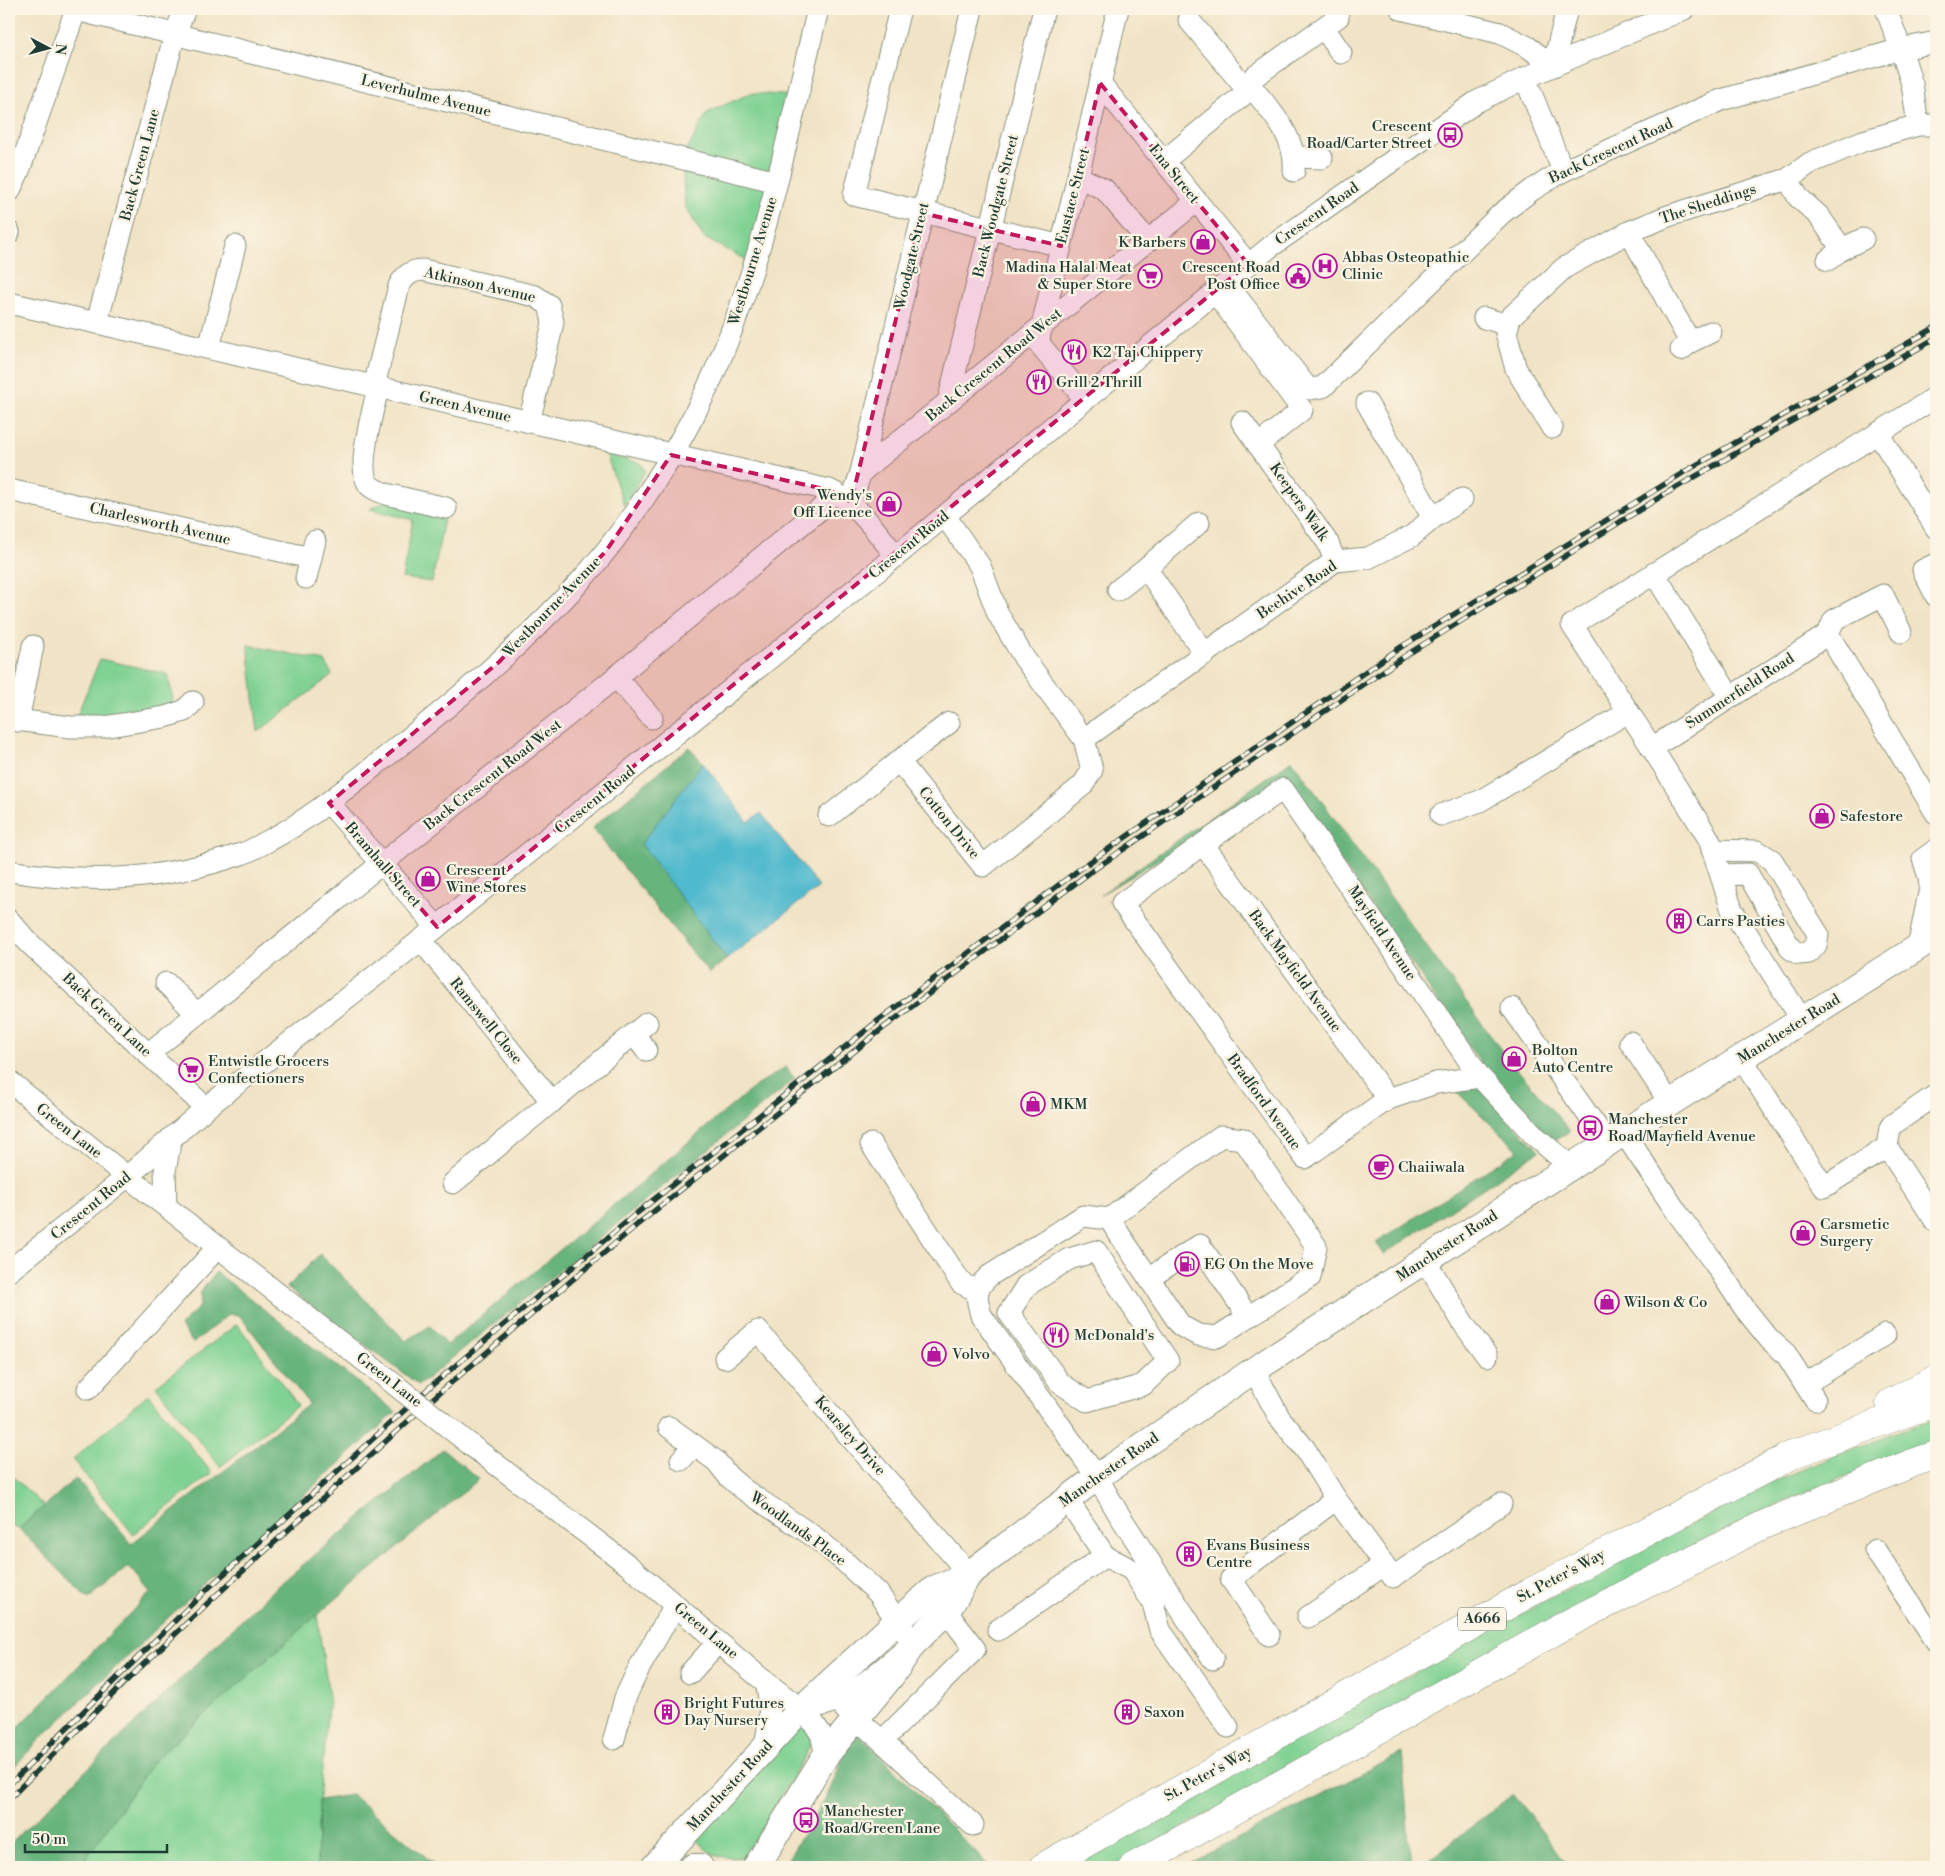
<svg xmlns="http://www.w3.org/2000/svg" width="1945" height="1876" font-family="'Libre Bodoni',serif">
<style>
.green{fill:#80d293;stroke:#508864}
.forest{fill:#68b47d;stroke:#447858}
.water{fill:#50b9cd;stroke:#387b80}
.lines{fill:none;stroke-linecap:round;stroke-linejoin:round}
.minor-casing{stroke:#88907c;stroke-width:23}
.major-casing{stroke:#88907c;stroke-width:28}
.highway-casing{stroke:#88907c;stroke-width:29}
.minor{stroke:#fff;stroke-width:21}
.major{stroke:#fff;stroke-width:26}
.highway{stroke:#fff;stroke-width:28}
.rail-casing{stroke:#1f3d34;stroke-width:5.5}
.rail{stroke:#fcf5e5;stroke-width:4;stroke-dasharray:11;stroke-linecap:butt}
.minor-bridge-casing{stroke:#88907c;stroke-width:23;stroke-linecap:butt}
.minor-bridge{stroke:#fff;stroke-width:21}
.marked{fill:#c2185b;fill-opacity:0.2;stroke:#c2185b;stroke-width:4;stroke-dasharray:10 6;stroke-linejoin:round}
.labels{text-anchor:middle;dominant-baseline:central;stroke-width:4.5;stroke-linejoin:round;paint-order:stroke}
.shield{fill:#fcf5e5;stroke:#617469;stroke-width:1}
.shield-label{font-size:14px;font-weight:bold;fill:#1f3d34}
.street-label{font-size:15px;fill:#1f3d34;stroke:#fcf5e5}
.poi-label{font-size:15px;fill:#1f3d34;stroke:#fcf5e5;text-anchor:start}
</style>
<rect width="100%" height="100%" fill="#fcf5e5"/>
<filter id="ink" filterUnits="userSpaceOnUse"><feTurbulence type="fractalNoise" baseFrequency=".02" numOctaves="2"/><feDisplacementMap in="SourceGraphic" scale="10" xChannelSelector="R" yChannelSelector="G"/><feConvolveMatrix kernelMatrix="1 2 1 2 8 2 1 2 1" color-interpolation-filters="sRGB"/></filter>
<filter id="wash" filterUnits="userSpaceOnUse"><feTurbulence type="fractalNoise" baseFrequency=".0096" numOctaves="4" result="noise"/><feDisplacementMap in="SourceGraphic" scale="20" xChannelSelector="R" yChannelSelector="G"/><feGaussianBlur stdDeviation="1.12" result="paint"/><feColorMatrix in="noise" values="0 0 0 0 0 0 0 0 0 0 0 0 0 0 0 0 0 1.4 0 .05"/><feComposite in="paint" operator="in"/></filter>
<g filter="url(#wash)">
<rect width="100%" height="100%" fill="#f1e3c5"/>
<!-- green -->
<g class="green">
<path d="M751,93L797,96L755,264L704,238L685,206L682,159L707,113Z"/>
<path d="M606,454L641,463L645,471L624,505Z"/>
<path d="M396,497L446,508L432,582L402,578L413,520L370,509Z"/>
<path d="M248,645L325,661L332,675L258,732Z"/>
<path d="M100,659L168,674L173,700L171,707L75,720Z"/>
<path d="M237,1324L298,1405L220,1467L156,1386Z"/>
<path d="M148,1394L212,1473L133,1534L73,1460Z"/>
<path d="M1936,1419V1443L1890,1458L1774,1506L1678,1553L1111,1867H1061L1554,1596L1765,1485L1890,1434Z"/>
<path d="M9,1473L44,1506L19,1529L9,1525Z"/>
<path d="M317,1615L329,1697L319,1800L317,1867H80L155,1759Z"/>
<path d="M804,1727L809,1730L811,1741L807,1752L745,1857C722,1860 707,1855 694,1836L795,1731Z"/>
</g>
<!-- forest -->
<g class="forest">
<path d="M689,747L703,763L641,844L727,959L709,973L592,828Z"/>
<path d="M1292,760L1504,1054L1570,1131L1552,1142L1488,1074L1286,782L1100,895Z"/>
<path d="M786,1067L795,1079L419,1385L287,1287L320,1254L406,1341L430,1326L447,1345L754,1087Z"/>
<path d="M1478,1086L1539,1151L1384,1254L1376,1243L1518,1150L1454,1089Z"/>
<path d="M216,1272L396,1412L171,1615L41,1738L9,1772V1737L151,1592L129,1566L88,1599L19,1529L76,1478L131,1544L309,1404L239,1315L229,1314L193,1343L180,1326L200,1306L201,1291Z"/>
<path d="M443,1449L479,1479L317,1615L155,1759L80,1867H9V1845L275,1588Z"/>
<path d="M855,1730L990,1867H780L786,1862L827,1796Z"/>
<path d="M1402,1753L1411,1867H1183Z"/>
<path d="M1513,1794L1569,1867H1420Z"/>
<path d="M352,1795L433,1863L432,1867H317L319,1800Z"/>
</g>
<!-- water -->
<path class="water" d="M703,763L748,822L761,813L819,887L727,959L641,844Z"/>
</g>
<g filter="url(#ink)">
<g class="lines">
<!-- minor casing -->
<g class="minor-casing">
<g id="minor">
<path d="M900,9L854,195L1061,246"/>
<path d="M1401,9L1500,33L1528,47L1553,66L1567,9"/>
<path d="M1886,9L1901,49L1912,84L1918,125"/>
<path d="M76,10L777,182"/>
<path d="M1189,20L1248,91"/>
<path d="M1324,28L1341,53"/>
<path d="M1525,78L1563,171"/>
<path d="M1100,83L1248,264"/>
<path d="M1250,85C1270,111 1297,136 1294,171"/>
<path d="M1295,157L1322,158"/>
<path d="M1164,161L1248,91L1254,77L1338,17"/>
<path d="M1078,177L1104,189L1148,241"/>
<path d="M1788,179L1798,197L1819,216L1842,249"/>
<path d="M9,192L19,171L76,9"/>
<path d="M9,232V233"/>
<path d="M1629,232L1690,342"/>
<path d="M1828,260L1842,249L1863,239"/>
<path d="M1226,283L1306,386L1311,389L1323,387L1502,213L1532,190L1563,171L1721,100L1901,49L1936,42"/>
<path d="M1215,292L1302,410L1258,445"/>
<path d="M9,303L829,490C856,501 878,534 896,556"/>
<path d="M1484,318L1508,325"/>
<path d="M97,322L175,34L185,9"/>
<path d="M209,348L235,246"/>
<path d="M1681,350L1690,342L1711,332"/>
<path d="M374,386L399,286C404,276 412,270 423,270L535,296L549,305L553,322L551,332L529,422"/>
<path d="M378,387C374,409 355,468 369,485C374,490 381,492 386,494L446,508"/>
<path d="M1085,399L1041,346L1039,338L1118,9"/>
<path d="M948,402L1044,9"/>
<path d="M1242,422L1328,543L1335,561"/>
<path d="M1552,428L1516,369L1506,333L1510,318L1564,268L1629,232L1668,216L1788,179L1810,163L1863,141L1918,125H1936"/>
<path d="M1878,433L1936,528"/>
<path d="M861,472L1197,201"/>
<path d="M9,490L311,558"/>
<path d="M851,503L861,472L972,9"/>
<path d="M945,516L980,566L998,614L1024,658L1084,739L1092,770L1083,785L983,866L899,761L949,723"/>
<path d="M1433,518L1462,499"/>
<path d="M1199,523L1146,568L1205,654"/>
<path d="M1936,564L1923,570L1936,596"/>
<path d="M1654,573L1730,697"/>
<path d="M306,578L315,541"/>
<path d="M1118,590L1146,568"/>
<path d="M1828,634L1936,813"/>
<path d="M1828,634L1834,620L1883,595L1901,632"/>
<path d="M616,677L652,718"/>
<path d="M9,719L70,727H103L165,717L184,711L193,702"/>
<path d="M18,721L33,646"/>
<path d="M1084,739L1335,561L1368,558L1412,536L1433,518L1367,403"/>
<path d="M1652,748L1828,634"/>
<path d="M329,803L437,927"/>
<path d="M1441,815L1480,801L1628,712"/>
<path d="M829,816L899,761"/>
<path d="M1203,844L1388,1099"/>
<path d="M1712,850L1757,851L1772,860L1818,934L1816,945L1809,953L1799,954L1791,949L1748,874L1721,875"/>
<path d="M9,871C91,884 162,881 241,854C251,851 260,845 270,840C313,817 349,786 387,756C453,703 518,649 576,586C625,533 675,456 706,391C763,270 787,137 818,9"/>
<path d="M9,920L28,942L206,1108"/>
<path d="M421,940L552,1102"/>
<path d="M1918,948L1930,888L1929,877L1923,859L1936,850"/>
<path d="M166,983L197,1014"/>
<path d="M1512,1008L1608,1143"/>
<path d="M1802,1020L1732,910L1709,839L1652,748L1572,625L1936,397"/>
<path d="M634,1034L646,1050"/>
<path d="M1630,1042L1670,1103"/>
<path d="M148,1054L381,864L616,677L824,506L829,490"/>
<path d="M1742,1059L1824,1187L1887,1147L1936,1222"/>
<path d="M1480,1077L1436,1083L1388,1099L1305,1158L1122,903L1203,844L1283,789L1480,1077L1536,1137L1571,1167"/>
<path d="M9,1081L110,1163L394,1384"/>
<path d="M1624,1133L1678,1214L1715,1264L1745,1309L1770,1340L1786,1354L1815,1400"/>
<path d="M871,1144L961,1283L977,1291"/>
<path d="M1887,1147L1890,1128L1892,1125L1936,1095"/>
<path d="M453,1183L647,1023"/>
<path d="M166,1206L165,1171L171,1138"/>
<path d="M1109,1219L1221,1136L1243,1139L1316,1246L1310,1277L1217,1337L1198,1335L1181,1326L1109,1219L1083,1216L989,1276C974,1290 976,1296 981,1315L1097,1477L1118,1513L1213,1659"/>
<path d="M1096,1251L1168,1361L1143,1385L1087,1401L1060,1383L1009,1313L1026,1286L1069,1259Z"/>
<path d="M1425,1260L1465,1326L1487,1356"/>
<path d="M9,1271L128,1176L206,1108L421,940L896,556L1270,247L1476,102L1525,78L1684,9"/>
<path d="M1149,1278L1200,1245L1248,1317"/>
<path d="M725,1358L758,1331L969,1574"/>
<path d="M1254,1370L1279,1417L1305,1449L1336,1499L1231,1579L1269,1635"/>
<path d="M1805,1384L1885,1335"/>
<path d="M88,1389L218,1247"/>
<path d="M669,1427L716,1461L729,1477L743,1489L816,1538L846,1563L878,1593L913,1644C885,1665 858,1694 824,1705C817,1707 809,1708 801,1709"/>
<path d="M472,1446L628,1565L758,1676L801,1709L813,1722L821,1734L826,1755"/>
<path d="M681,1460L694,1445"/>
<path d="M1336,1499L1393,1577L1501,1504"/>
<path d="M1875,1550L1936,1641"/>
<path d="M1105,1556L1132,1570L1153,1603L1160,1630L1228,1727"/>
<path d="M1308,1617L1384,1565"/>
<path d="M998,1630L1105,1556L1067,1499"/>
<path d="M690,1673L718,1642"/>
<path d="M845,1709L882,1741L975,1649L946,1611"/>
<path d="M614,1739L625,1698L637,1672L675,1605"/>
<path d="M882,1741L973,1825"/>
<path d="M763,1751C770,1727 772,1706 766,1682"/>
</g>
</g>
<!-- major casing -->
<g class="major-casing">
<g id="major">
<path d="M654,1867L801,1709L897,1621L934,1589L969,1574L1097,1477L1254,1370L1670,1103L1936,936"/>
<path d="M693,1867H700"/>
<path d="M756,1867L826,1755L892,1675L913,1644L949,1608L969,1574"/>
</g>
</g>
<!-- highway casing -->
<g class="highway-casing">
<g id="highway">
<path d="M1890,1403L1936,1379"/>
<path d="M1043,1867L1531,1592L1796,1453L1936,1402"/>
<path d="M1133,1867L1571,1622L1763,1525L1910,1464L1936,1455"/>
</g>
</g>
<!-- minor -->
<use href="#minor" class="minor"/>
<!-- major -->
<use href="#major" class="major"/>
<!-- highway -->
<use href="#highway" class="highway"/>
<!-- rail casing -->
<g class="rail-casing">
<g id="rail">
<path d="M9,1785L203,1593L430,1387L637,1213L879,1020L1084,866L1401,647L1686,471L1936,327"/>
<path d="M9,1799L125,1682L210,1601L439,1393L638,1224L882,1029L1089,873L1408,654L1665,494L1936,338"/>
</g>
</g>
<!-- rail -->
<use href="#rail" class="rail"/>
<!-- minor-bridge casing -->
<g class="minor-bridge-casing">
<path id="minor-bridge" d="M394,1384L472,1446"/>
</g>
<!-- minor-bridge -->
<use href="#minor-bridge" class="minor-bridge"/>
</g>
</g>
<!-- marked area -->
<path class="marked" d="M1100,83L1248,264L437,927L329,803L499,662L606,551L671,455L829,490L851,502L922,213L1061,246Z"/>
<!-- icons -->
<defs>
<g id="bus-ring" transform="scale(1.25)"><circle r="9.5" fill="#fcf5e5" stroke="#b5179e" stroke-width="1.5"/><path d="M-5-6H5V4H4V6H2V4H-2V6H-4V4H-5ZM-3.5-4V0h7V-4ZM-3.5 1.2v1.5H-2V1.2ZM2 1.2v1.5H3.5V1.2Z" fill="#b5179e"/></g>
<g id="shop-ring" transform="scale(1.25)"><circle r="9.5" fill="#fcf5e5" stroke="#b5179e" stroke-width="1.5"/><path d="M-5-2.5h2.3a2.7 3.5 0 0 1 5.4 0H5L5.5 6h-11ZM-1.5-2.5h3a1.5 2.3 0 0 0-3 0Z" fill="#b5179e"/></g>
<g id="hospital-ring" transform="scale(1.25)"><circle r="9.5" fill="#fcf5e5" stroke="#b5179e" stroke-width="1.5"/><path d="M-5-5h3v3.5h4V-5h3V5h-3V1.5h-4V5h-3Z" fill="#b5179e"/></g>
<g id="supermarket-ring" transform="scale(1.25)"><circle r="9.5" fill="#fcf5e5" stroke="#b5179e" stroke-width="1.5"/><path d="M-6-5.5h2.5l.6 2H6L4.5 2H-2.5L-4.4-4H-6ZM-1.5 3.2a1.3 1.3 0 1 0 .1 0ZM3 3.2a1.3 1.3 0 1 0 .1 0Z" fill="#b5179e"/></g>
<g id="civic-ring" transform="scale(1.25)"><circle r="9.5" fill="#fcf5e5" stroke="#b5179e" stroke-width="1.5"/><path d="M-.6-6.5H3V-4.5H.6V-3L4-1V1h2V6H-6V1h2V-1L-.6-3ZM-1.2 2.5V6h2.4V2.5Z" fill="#b5179e"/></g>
<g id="restaurant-ring" transform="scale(1.25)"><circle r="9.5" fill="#fcf5e5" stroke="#b5179e" stroke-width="1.5"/><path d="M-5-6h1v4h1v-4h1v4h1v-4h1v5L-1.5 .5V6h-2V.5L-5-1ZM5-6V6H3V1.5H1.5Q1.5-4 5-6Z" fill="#b5179e"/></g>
<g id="building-ring" transform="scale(1.25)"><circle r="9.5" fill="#fcf5e5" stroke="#b5179e" stroke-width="1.5"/><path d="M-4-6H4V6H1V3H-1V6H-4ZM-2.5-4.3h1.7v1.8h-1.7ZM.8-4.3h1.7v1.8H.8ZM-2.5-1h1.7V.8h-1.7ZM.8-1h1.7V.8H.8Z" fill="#b5179e"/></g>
<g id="cafe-ring" transform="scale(1.25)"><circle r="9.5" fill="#fcf5e5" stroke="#b5179e" stroke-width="1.5"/><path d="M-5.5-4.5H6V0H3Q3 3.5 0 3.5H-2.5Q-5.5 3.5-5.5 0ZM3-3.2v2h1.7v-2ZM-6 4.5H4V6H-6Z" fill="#b5179e"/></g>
<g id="fuel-ring" transform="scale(1.25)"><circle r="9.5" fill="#fcf5e5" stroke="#b5179e" stroke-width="1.5"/><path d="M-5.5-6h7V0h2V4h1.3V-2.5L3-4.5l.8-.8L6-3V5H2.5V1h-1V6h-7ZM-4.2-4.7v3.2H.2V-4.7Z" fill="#b5179e"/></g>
</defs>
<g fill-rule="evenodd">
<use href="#bus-ring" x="1450" y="135"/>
<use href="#shop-ring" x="1203" y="242"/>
<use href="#hospital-ring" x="1325" y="266"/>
<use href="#supermarket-ring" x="1150" y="276"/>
<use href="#civic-ring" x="1298" y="276"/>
<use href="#restaurant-ring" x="1074" y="352"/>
<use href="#restaurant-ring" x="1039" y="382"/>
<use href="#shop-ring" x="889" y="504"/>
<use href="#shop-ring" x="1822" y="816"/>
<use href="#shop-ring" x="428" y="879"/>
<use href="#building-ring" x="1679" y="921"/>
<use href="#shop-ring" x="1514" y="1059"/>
<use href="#supermarket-ring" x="191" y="1070"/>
<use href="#shop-ring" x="1033" y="1104"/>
<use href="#bus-ring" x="1590" y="1128"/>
<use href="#cafe-ring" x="1381" y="1167"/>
<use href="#shop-ring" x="1803" y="1233"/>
<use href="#fuel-ring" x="1187" y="1264"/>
<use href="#shop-ring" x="1607" y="1302"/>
<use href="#restaurant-ring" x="1056" y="1335"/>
<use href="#shop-ring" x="934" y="1354"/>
<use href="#building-ring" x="1189" y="1554"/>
<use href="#building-ring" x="667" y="1712"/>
<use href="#building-ring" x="1127" y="1712"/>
<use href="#bus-ring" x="806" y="1820"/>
</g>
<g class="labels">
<!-- shield labels -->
<rect class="shield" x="1458" y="1607.5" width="48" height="23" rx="4"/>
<g class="shield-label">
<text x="1482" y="1619">A666</text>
</g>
<!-- street labels -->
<g class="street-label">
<text transform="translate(426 96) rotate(14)">Leverhulme Avenue</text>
<text transform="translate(1611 151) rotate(-25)">Back Crescent Road</text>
<text transform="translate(140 165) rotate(-75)">Back Green Lane</text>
<text transform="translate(1174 174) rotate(51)">Ena Street</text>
<text transform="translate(1073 196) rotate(-76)">Eustace Street</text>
<text transform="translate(1708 204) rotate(-18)">The Sheddings</text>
<text transform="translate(996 206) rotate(-76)">Back Woodgate Street</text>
<text transform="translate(1317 214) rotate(-35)">Crescent Road</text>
<text transform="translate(912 256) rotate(-77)">Woodgate Street</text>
<text transform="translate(753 261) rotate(-73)">Westbourne Avenue</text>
<text transform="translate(480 285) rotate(13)">Atkinson Avenue</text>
<text transform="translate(994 365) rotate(-39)">Back Crescent Road West</text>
<text transform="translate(465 407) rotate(13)">Green Avenue</text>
<text transform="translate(1299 502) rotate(55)">Keepers Walk</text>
<text transform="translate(160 524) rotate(13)">Charlesworth Avenue</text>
<text transform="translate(909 545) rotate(-39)">Crescent Road</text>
<text transform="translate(1297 590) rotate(-34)">Beehive Road</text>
<text transform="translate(552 607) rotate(-46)">Westbourne Avenue</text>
<text transform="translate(1740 691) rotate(-33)">Summerfield Road</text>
<text transform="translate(493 775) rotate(-38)">Back Crescent Road West</text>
<text transform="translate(595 800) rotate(-39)">Crescent Road</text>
<text transform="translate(949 823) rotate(51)">Cotton Drive</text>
<text transform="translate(383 865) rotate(49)">Bramhall Street</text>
<text transform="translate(1382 933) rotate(56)">Mayfield Avenue</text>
<text transform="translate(1295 971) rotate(54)">Back Mayfield Avenue</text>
<text transform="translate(107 1015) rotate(43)">Back Green Lane</text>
<text transform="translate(486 1021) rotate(51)">Ramswell Close</text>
<text transform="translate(1789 1029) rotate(-32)">Manchester Road</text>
<text transform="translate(1264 1102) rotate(54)">Bradford Avenue</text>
<text transform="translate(69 1131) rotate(38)">Green Lane</text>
<text transform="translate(91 1206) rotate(-39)">Crescent Road</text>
<text transform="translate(1447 1246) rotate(-33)">Manchester Road</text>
<text transform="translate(389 1380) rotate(38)">Green Lane</text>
<text transform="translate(850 1436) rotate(49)">Kearsley Drive</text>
<text transform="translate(1109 1470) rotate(-35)">Manchester Road</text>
<text transform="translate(798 1529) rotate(36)">Woodlands Place</text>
<text transform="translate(1561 1576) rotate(-28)">St. Peter's Way</text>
<text transform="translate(706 1631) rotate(40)">Green Lane</text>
<text transform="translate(1208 1774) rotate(-29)">St. Peter's Way</text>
<text transform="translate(730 1786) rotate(-47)">Manchester Road</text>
</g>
<!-- poi labels -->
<g class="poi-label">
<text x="1432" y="126" text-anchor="end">Crescent<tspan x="1432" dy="17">Road/Carter Street</tspan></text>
<text x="1186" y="242" text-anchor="end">K Barbers</text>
<text x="1342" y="257">Abbas Osteopathic<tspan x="1342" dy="17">Clinic</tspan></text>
<text x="1132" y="267" text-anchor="end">Madina Halal Meat<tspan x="1132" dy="17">&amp; Super Store</tspan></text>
<text x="1280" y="267" text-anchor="end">Crescent Road<tspan x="1280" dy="17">Post Office</tspan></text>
<text x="1092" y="352">K2 Taj Chippery</text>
<text x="1056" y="382">Grill 2 Thrill</text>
<text x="872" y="495" text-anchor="end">Wendy's<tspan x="872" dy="17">Off Licence</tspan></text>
<text x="1840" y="816">Safestore</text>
<text x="446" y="870">Crescent<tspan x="446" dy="17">Wine Stores</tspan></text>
<text x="1696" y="921">Carrs Pasties</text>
<text x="1532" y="1050">Bolton<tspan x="1532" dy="17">Auto Centre</tspan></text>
<text x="208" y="1061">Entwistle Grocers<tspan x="208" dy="17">Confectioners</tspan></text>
<text x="1050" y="1104">MKM</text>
<text x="1608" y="1119">Manchester<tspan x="1608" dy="17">Road/Mayfield Avenue</tspan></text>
<text x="1398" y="1167">Chaiiwala</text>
<text x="1820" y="1224">Carsmetic<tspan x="1820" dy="17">Surgery</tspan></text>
<text x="1204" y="1264">EG On the Move</text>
<text x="1624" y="1302">Wilson &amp; Co</text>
<text x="1074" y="1335">McDonald's</text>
<text x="952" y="1354">Volvo</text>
<text x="1206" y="1545">Evans Business<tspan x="1206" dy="17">Centre</tspan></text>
<text x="684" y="1703">Bright Futures<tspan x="684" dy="17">Day Nursery</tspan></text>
<text x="1144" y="1712">Saxon</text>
<text x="824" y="1811">Manchester<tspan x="824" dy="17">Road/Green Lane</tspan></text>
</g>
</g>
<!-- margin -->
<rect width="1945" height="1876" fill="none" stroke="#fcf5e5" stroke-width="30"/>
<!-- north arrow -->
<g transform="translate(48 48) rotate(96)" stroke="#fcf5e5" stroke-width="4" paint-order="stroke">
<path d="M0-4L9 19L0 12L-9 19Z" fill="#1f3d34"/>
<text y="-8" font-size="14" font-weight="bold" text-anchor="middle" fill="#1f3d34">N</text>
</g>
<!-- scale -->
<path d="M25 1844v8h142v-8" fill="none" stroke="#1f3d34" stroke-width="2.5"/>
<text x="32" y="1844" font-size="15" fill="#1f3d34" stroke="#fcf5e5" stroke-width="4" paint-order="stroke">50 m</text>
</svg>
